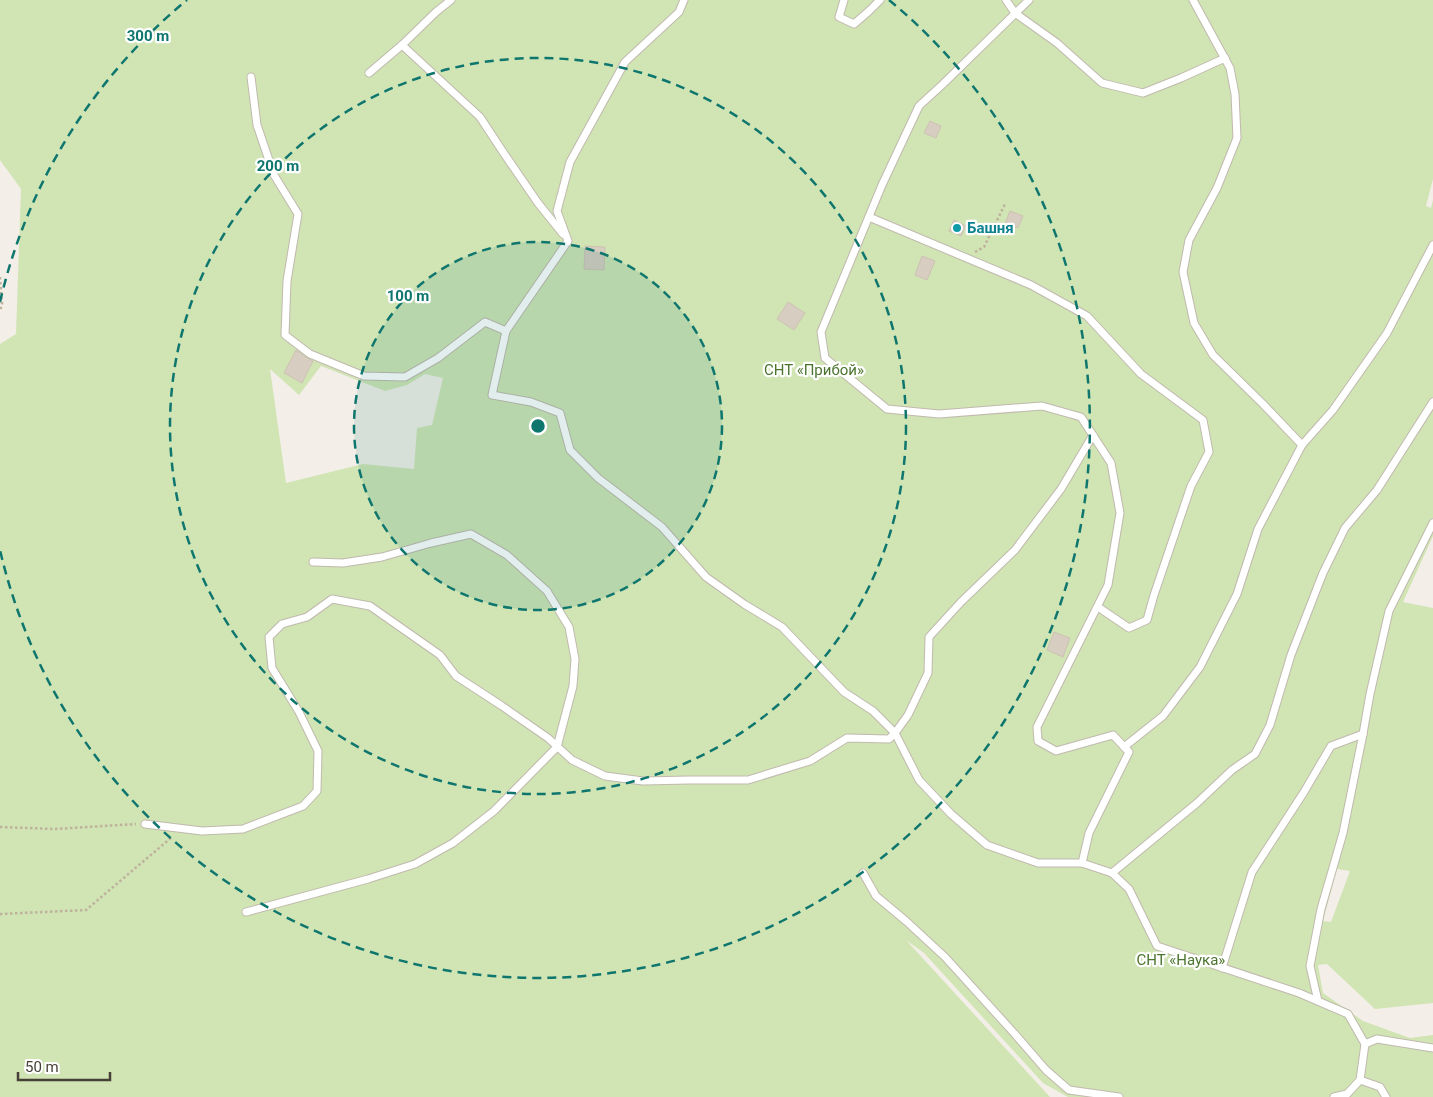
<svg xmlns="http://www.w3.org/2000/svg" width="1433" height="1097" font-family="Roboto,sans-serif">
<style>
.green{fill:#d0e4b4;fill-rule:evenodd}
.building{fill:#d7cdc1;stroke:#cec2b2}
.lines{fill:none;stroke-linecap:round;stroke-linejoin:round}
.lane-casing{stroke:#c1b9ae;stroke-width:9}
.path{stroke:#bfb29d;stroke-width:2.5;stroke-dasharray:2.5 2.5;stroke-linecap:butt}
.lane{stroke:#fff;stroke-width:7}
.ring{fill:none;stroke:#0f766e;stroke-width:2.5;stroke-dasharray:9 6}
.culture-dot{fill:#0f9aa8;stroke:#fff;stroke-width:2}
.labels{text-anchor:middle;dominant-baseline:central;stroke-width:4.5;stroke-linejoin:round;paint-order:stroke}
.culture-label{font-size:15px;font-weight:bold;fill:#0d838f;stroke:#fff;text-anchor:start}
.park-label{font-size:15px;fill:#4b742e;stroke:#fff}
.centre{fill:#0f766e;stroke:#fff;stroke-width:2.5}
.ring-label{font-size:15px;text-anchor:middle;font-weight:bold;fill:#0f766e;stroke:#fff;stroke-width:4.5;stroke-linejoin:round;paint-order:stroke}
</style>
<rect width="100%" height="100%" fill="#f3efe8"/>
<!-- green -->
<path class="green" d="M0,0H1433V179L1426,206L1431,208L1433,200V536L1403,602L1433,608V1003L1375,1009L1327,964L1318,965L1323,993L1363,1021L1410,1038L1433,1035V1097H1068L1043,1083L924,953L906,940L1050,1097H0V344L16,334L21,189L0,160ZM321,366L385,391L407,385L425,374L443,378L432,425L417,428L414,469L363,464L286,483L270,369L299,395ZM1337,869L1350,871L1331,922L1323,921Z"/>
<!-- building -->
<g class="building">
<path d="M930,121L941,126L936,138L924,133Z"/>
<path d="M1010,211L1023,216L1018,228L1005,224Z"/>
<path d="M954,220L966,226L961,236L949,231Z"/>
<path d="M585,246L605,247L604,270L584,269Z"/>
<path d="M922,256L935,261L927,280L915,275Z"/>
<path d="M788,302L805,313L794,330L777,319Z"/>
<path d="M296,350L307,358L313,361L302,383L284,373Z"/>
<path d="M1054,632L1070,638L1063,657L1047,650Z"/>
</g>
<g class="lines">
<!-- lane casing -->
<g class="lane-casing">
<g id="lane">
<path d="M684,0L679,12L625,62L570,162L557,211L568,241L506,331L492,395L531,402L560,413L570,450L598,478L662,527L706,577L744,604L782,627L844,692L873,711L895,733L919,780L951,814L987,845L1038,863H1082L1112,873L1129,889L1157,946L1299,993L1348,1014L1365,1044L1377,1039L1433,1048"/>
<path d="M844,0L839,17L854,24L869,11L880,0"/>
<path d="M1006,0L1015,13L1057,43L1102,83L1143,93L1181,78L1225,58"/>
<path d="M1029,0L943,84L919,106L882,185L821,332L825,358L887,409L939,414L1042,406L1081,417L1111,463L1120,513L1108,585L1037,727L1038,741L1056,751L1113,735L1129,752L1089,833L1082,863"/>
<path d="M1193,0L1230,68L1235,94L1237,138L1217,188L1189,240L1183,272L1194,323L1213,355L1263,404L1302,445"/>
<path d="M402,45L480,117L503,152L538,203L563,234"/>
<path d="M369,73L402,45L436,12L451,0"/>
<path d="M251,77L257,125L274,175L298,214L287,281L285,335L310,354L364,376L405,377L438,358L485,322L506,331"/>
<path d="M869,217L1031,285L1087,316L1141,374L1203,420L1209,452L1191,486L1154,595L1147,620L1129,628L1098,607"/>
<path d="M1124,747L1163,716L1200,667L1237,594L1258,529L1302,445L1333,410L1387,333L1433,245"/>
<path d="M145,824L202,831L243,829L303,806L317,791L318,751L299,712L272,668L269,637L282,624L307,617L332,599L370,606L440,655L456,676L502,706L548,738L572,760L605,776L643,781L689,780H748L810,761L847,738L889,739L895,733L908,715L928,673L929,637L961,602L1015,550L1061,489L1093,435"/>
<path d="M863,873L876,896L906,921L945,957L1013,1032L1046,1070L1069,1090L1119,1097"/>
<path d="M1112,873L1197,803L1232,770L1255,754L1270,725L1291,655L1323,573L1345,528L1377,490L1433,402"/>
<path d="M246,912L368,879L415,864L453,843L494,811L557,747L573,686L575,659L569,627L547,591L507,555L471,534L431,543L382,557L343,563L313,562"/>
<path d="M1222,968L1252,872L1304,792L1331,746L1363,734"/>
<path d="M1318,1001L1310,966L1321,909L1343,833L1363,734L1370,694L1389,611L1433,523"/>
<path d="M1360,1080L1380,1087L1386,1097"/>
<path d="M1334,1097L1347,1094L1360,1080L1365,1044"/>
</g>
</g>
<!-- path -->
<g class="path">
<path d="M975,252L984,247L1005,204"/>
<path d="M0,277L2,304L0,311"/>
<path d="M0,827L55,829L136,824"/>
<path d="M0,914L86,910L172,837"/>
</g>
<!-- lane -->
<use href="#lane" class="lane"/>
</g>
<!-- distance rings -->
<circle cx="538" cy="426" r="184" fill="#0f766e" fill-opacity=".12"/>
<g class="ring">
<circle cx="538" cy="426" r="184"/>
<circle cx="538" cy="426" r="368"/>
<path d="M0 302A552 552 0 0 1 187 0M889 0A552 552 0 1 1 0 550"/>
</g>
<!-- markers -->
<circle class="culture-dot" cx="957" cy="228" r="5"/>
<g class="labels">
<!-- culture labels -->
<g class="culture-label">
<text x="967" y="228">Башня</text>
</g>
<!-- park labels -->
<g class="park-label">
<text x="814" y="370">СНТ «Прибой»</text>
<text x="1181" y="960">СНТ «Наука»</text>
</g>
</g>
<circle cx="538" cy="426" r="8" class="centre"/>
<g class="ring-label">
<text x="148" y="41">300 m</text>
<text x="278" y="171">200 m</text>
<text x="408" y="301">100 m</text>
</g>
<!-- scale -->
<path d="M18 1072v8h92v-8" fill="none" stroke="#464037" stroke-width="2.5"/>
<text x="25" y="1072" font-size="15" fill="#464037" stroke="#ffffff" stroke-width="4" paint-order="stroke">50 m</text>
</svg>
